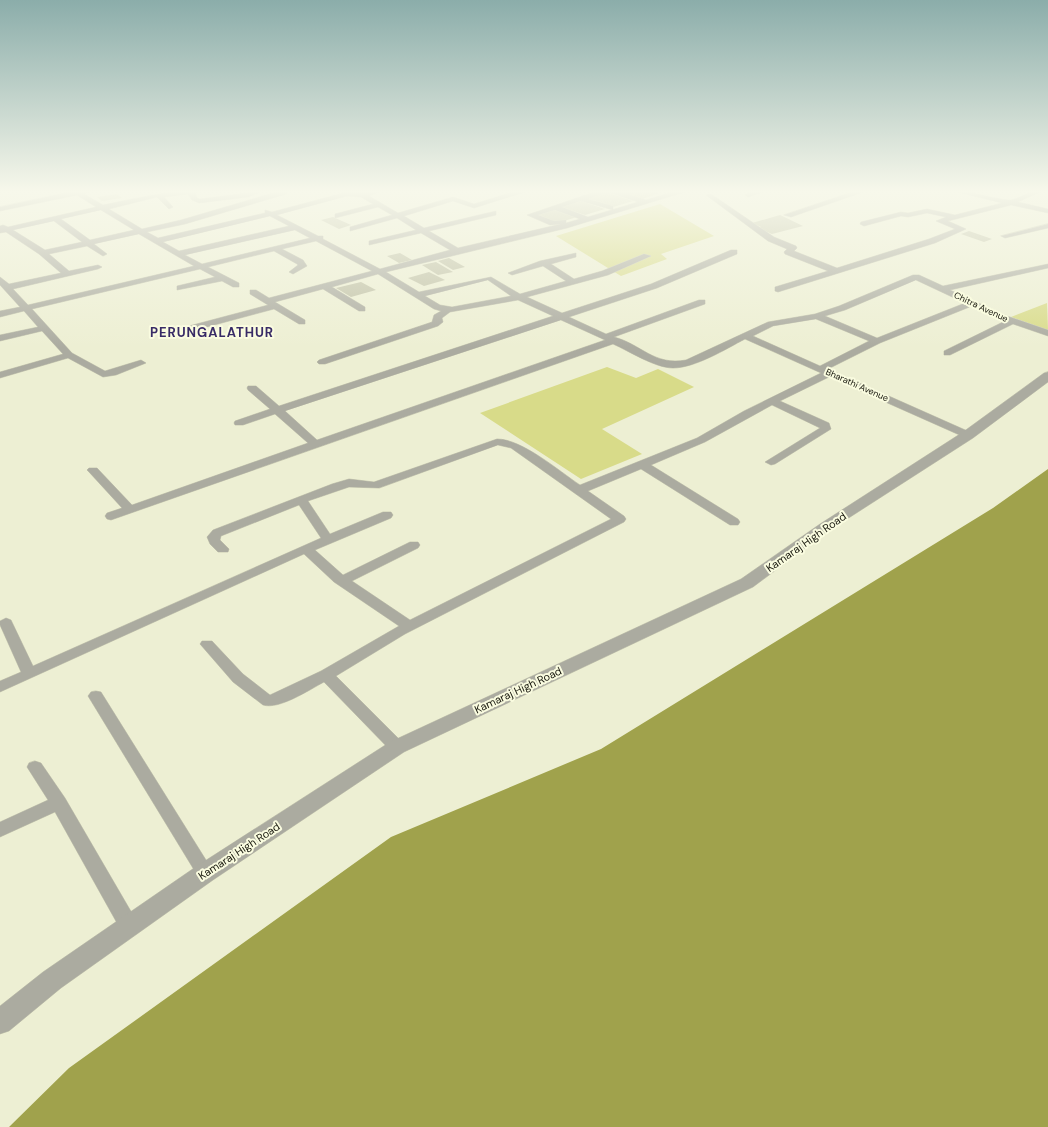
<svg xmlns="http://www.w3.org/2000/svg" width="1048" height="1127" font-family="'DM Sans',sans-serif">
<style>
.green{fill:#d8db89}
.water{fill:#a0a24c}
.building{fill:#c0c1a6}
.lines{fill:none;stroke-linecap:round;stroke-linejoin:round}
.minor-casing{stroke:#cbccb3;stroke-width:1}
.tertiary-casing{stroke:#cbccb3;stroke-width:1}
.minor{fill:#ababa0;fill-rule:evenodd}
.tertiary{fill:#ababa0;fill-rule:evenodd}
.labels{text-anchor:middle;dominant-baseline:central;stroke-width:4;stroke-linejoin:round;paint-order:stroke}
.far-street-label{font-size:9px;fill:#17170d;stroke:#fafce0}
.street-label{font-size:11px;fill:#17170d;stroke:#fafce0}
.far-district-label{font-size:13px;font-weight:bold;letter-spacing:1px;fill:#382b66;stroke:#fafce0}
</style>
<rect width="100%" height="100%" fill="#edefd3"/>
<!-- green -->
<g class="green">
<path d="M660,204L714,236L661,254L667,259L621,276L556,236Z"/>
<path d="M1047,303L1048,330L1011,317Z"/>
<path d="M607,367L636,378L658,369L694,387L602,429L642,454L581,479L480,413Z"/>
</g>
<!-- water -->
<path class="water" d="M1048,469V1127H9L69,1068L391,837L601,749L993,508Z"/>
<!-- building -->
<g class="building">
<path d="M612,190H650L659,193L640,200Z"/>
<path d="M606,192L633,201L613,207L586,198Z"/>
<path d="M117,194L122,198L102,201L97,197Z"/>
<path d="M578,200L605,209L585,215L558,206Z"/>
<path d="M554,208L577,217L557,223L534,214Z"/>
<path d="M780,215L803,226L772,234L757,228L761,227L752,223Z"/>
<path d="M333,217L351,225L339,229L321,220Z"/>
<path d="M969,231L992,239L984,242L961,234Z"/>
<path d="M400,253L412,260L399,263L387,256Z"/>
<path d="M449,258L465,267L453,270L438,261Z"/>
<path d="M436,262L453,272L438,275L422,265Z"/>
<path d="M429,272L445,280L424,286L408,278Z"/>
<path d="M361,282L376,290L351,297L336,288Z"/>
</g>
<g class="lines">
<!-- minor casing -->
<g class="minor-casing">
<g id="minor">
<path d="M79,190H94L84,194L103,205C138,198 170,190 205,190L195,193L197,198L200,199L247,193L251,192V190H258V193L248,197L199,203L192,200L188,194L164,197L173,207L169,209L157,197L109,209L142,229L181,220L283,190H290L286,194L185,224L147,232L158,238L265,213V210L272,212L347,192L363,193L372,190H384L369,196L398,213L453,197L474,204L519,190H531L474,208L453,201L404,216L424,228L496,211V215L429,231L458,248L561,224L550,225L527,215L600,190H616L646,200L679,190H691L567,228L386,272L419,292L491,277L520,294L566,281L543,266L512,275L508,273L540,261L576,253V257L551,264L574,279L602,271L644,254L651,256L608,275L527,297L562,313L651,284L731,250H737V254L657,288L569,317L606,334L699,300H705V304L614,337C641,344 654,366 686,360L768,322L815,314L839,306L913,275H919L943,286L1048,264V268L950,290L1007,316L1048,330V336L1013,324L950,355H944V351L1005,321L972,306L880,343L828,369L972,433L973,435L972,437H964L829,377L780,401L829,423L831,429L775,464L771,465L765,462L820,428L772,405L705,442L651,465L738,519L740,522L738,525H730L641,469L588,491L624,516L626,519L624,522L405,634L336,676L403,743L405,747L403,751L397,753L391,751L324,682C309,690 279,710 263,705L233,682L200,644L202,641H212L243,674L270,695L321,671L399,626L334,582L304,554L0,692V681L21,672L0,625V621L6,618L11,620L33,666L321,538L299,505L221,536L220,540L229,549L228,552H218L210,544L207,537L213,530L332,484L349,479L374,482L497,439C522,439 559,471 580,485L697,438L744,411L821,373L745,339C726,349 695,368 673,368C655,368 629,351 613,344L111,520L107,519L105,516L107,513L122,508L89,472L87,470L89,468H97L132,505L308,443L275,414L243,425H235L234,423L235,421L270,409L248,390L247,388L248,386H256L279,406L553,316L518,300L450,312L442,318L443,322L438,326L325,364H319L317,362L319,360L432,322L434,315L441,311L434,309L378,274L332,287L365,307V311H359L323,289L275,302L305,320V324H299L274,309L192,331L187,328L189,326L268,305L250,294V290H256L269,298L372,271L316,241L282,249L303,260L307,266L293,274L289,272L298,265L297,264L274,251L208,267L239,283V287H233L222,281L177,290V286L215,277L200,269L32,309L72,353L105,371L141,360L146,363L116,375L103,377L68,358L0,378V372L63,354L42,331L0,341V335L38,327L24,311L0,317V311L20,307L0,285V277L9,284L61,273L39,254L6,232L0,233V226L3,225L8,227L96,207L77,195L0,211V207ZM608,192L638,202L588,217L562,207L581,201L613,210V206L588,199ZM347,196L361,197L373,204L335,214V218L378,207L392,215L350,227V231L397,218L416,230L369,241V245L421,233L450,250L380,269L323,239V236H318L277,215ZM101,210L134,230L90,240L61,219ZM555,210L580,219L566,223V220L554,221L538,215ZM270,216L289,226L179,251L163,242ZM54,221L82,242L45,250L13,230ZM295,230L310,238L202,264L185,255ZM139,234L194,266L28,305L13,289L98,269L102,267L98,265L69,271L49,254L87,246L103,256L107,254L94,244ZM488,280L511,296L452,307L440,305L425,296ZM916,280L965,303L877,338L825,316L845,310ZM816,319L869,341L820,366L753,336L773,326ZM561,320L605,340L317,440L285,411ZM498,445L511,448L611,519L410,620L352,581L418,548L420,545L418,542H410L343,575L315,550L391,518L393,515L391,512H383L330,534L308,501L349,487L379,488Z"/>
<path d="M757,190H769L748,197L745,195Z"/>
<path d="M858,190H869L791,217L784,215Z"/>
<path d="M949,190C969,190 988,198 1008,200C1016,201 1030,190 1044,190L1018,202L1048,209V213L1011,205L948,221L966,229L935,243L778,292L775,291V287L828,271L785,254L784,252L787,249L768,241L706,195L711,194L774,237L796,246L797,248L794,251L837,268L929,239L955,229L936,221L946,217L927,213L908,217L901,216L864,226L860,224L861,222L901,212L908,213L927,209L955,215L1002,203Z"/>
<path d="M1048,224V228L1005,238L1001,236Z"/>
<path d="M96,691L101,692L211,868L214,873L211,878L205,881L199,878L88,696L91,692Z"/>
<path d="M35,761L41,763L65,798L136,920L138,926L136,932L129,934L122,932L55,812L0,837V822L48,800L27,767L29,763Z"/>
</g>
</g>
<!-- tertiary casing -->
<g class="tertiary-casing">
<path id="tertiary" d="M1048,372V382L973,438L830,530L753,587L404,752L213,880L61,988L9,1031L0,1034V1006L43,972L197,866L390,742L741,579L820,524L963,432L1044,373Z"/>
</g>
<!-- minor -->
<use href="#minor" class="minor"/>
<!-- tertiary -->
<use href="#tertiary" class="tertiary"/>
</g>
<!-- sky -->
<linearGradient id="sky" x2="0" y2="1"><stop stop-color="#8badaa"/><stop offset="0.55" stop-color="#f7f8eb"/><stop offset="1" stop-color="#f7f8eb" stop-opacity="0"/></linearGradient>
<rect width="1048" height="348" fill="url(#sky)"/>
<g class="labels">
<!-- far-street labels -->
<g class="far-street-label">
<text transform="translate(981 307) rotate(25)">Chitra Avenue</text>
<text transform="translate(857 385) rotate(24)">Bharathi Avenue</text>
</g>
<!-- street labels -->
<g class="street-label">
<text transform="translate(806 542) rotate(-35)">Kamaraj High Road</text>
<text transform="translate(518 690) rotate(-25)">Kamaraj High Road</text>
<text transform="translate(239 851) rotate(-33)">Kamaraj High Road</text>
</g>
<!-- far-district labels -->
<g class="far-district-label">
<text x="212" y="332">PERUNGALATHUR</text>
</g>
</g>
</svg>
